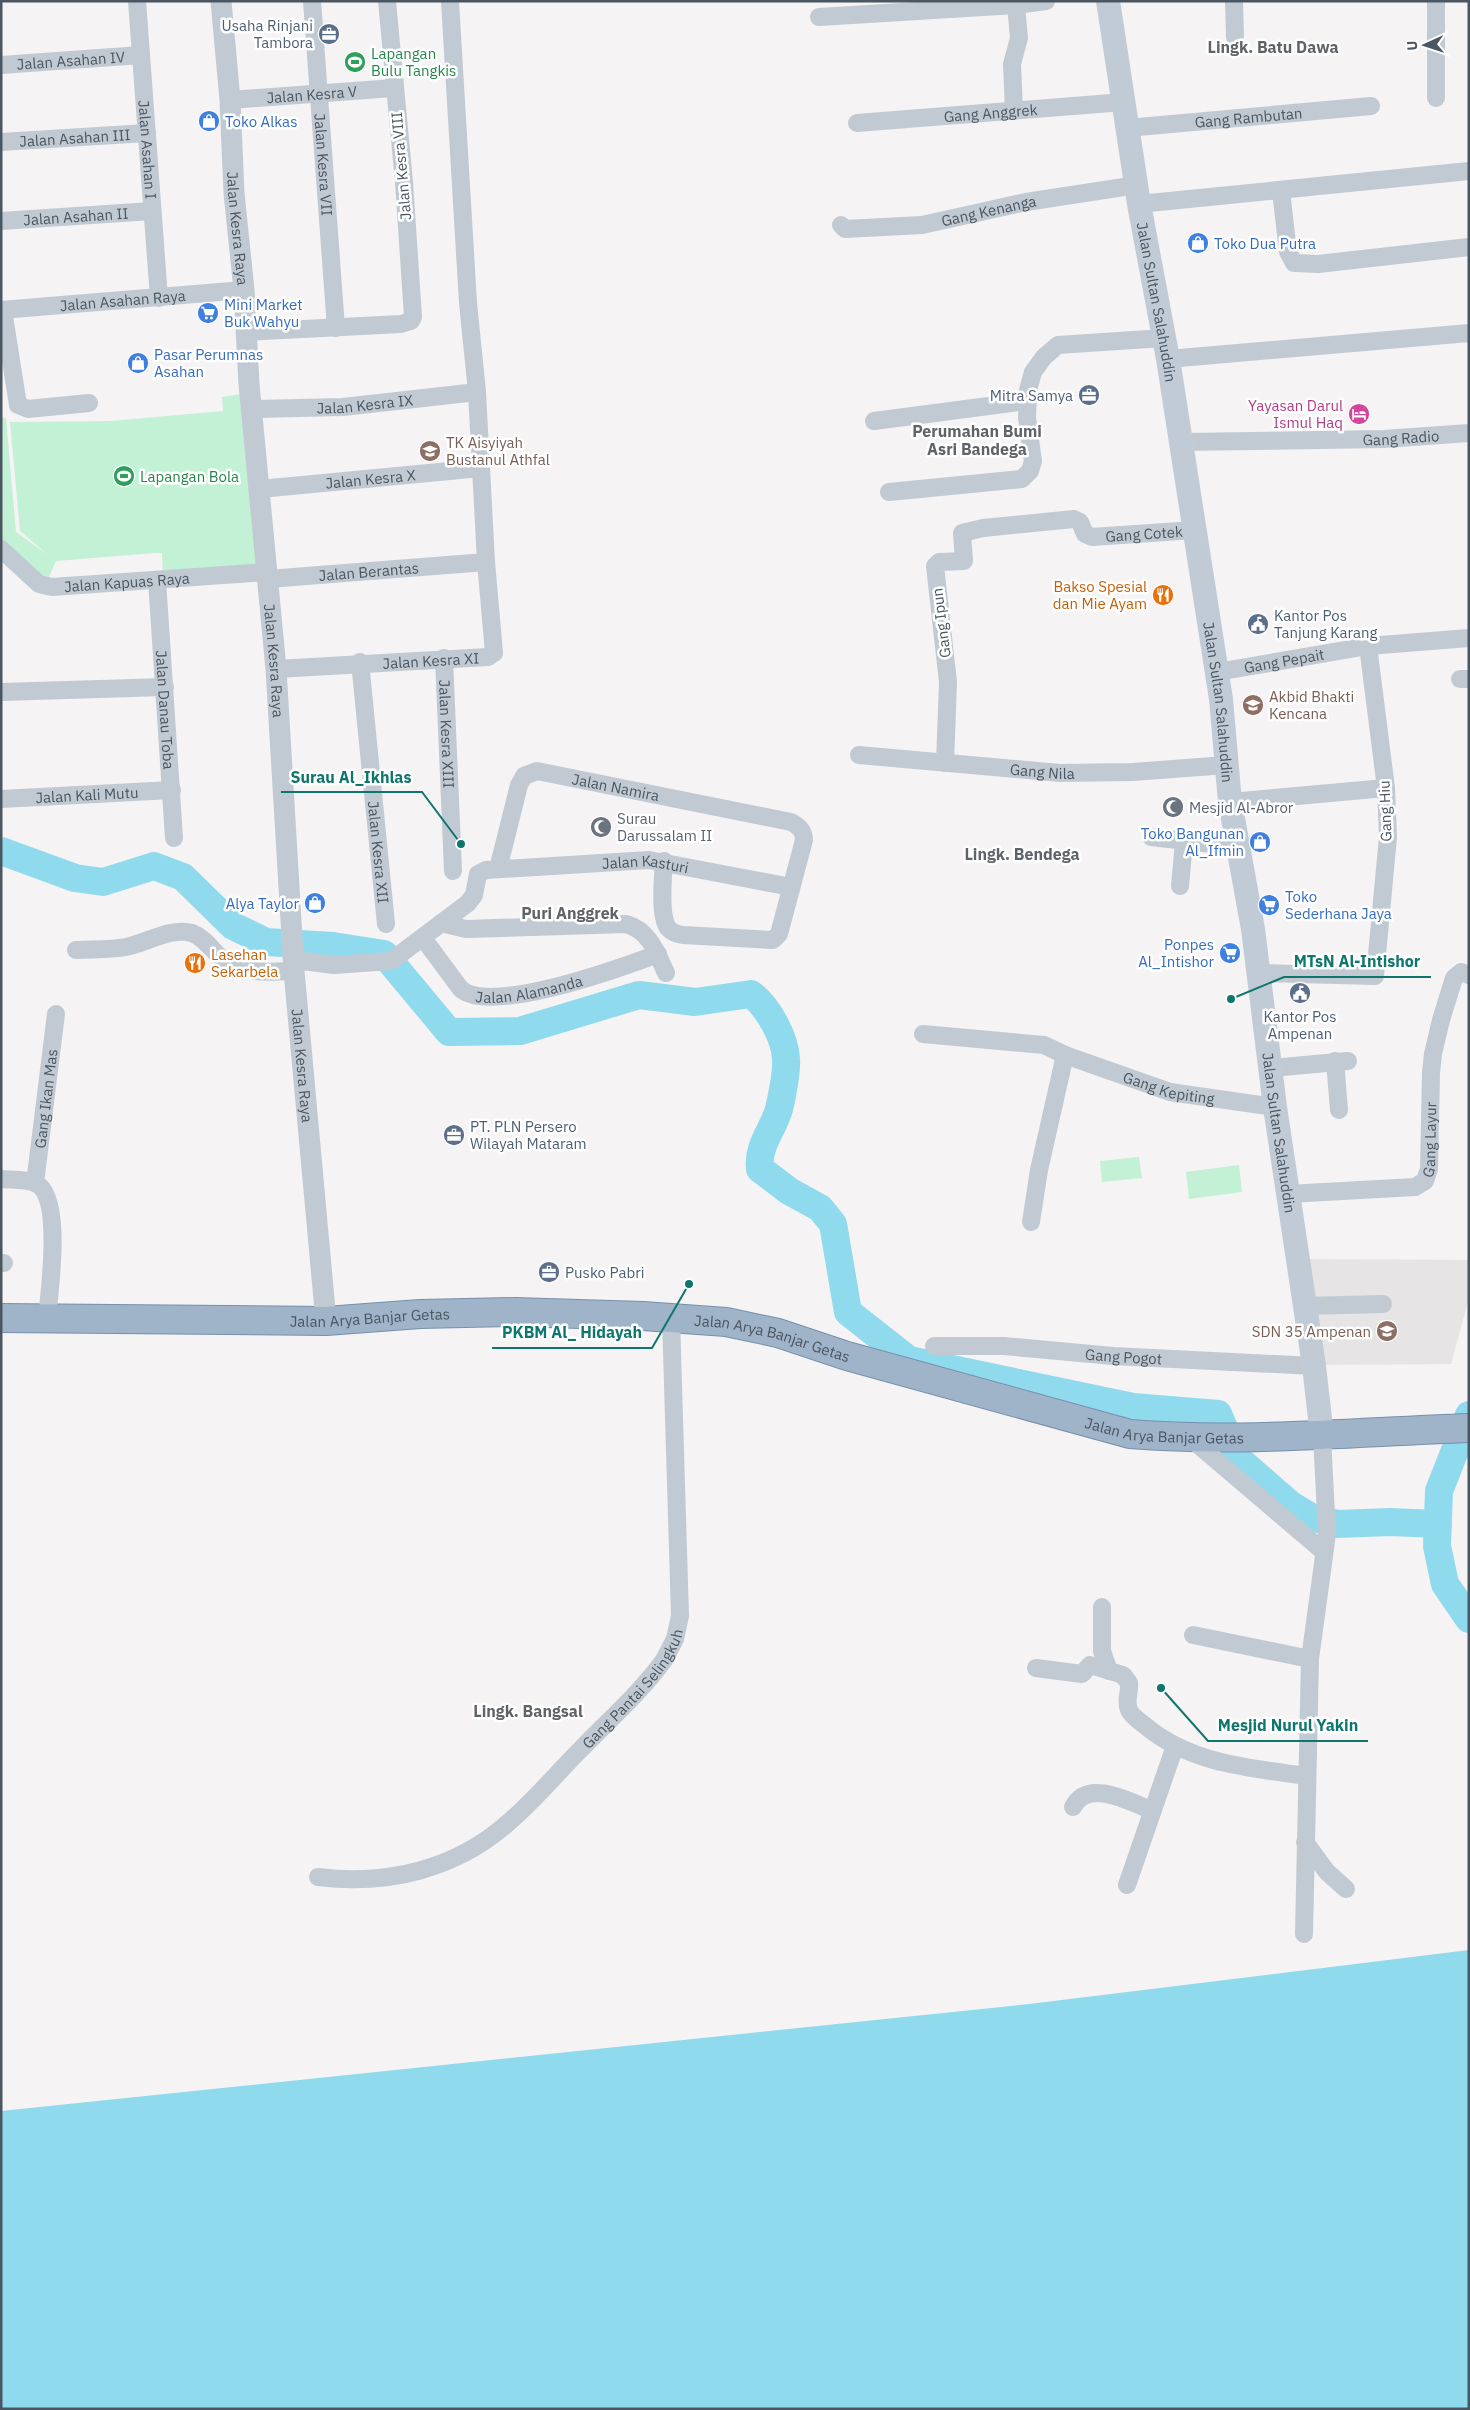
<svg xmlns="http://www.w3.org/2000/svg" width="1470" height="2410" font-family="'IBM Plex Sans',sans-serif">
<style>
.education{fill:#e6e4e5}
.green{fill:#c3f1d5}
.water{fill:#90daee}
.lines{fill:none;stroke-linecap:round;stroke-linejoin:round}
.river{stroke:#90daee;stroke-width:28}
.trunk-casing{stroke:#7690ad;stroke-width:30}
.minor{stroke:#c1cad2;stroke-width:18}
.tertiary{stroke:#c1cad2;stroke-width:21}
.secondary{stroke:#c1cbd6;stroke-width:24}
.trunk{stroke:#9fb4c9;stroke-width:28}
.labels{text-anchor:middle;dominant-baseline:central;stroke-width:5;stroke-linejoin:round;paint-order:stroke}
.service-label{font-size:15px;fill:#4e5e75;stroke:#fff;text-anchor:start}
.leisure-label{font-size:15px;fill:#27864d;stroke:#fff;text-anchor:start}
.street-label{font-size:15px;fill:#4a5661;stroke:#fff}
.shop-label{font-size:15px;fill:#366cbe;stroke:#fff;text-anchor:start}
.hotel-label{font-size:15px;fill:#b23c85;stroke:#fff;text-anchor:end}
.education-label{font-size:15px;fill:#785e54;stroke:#fff;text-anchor:start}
.food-label{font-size:15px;fill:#c56008;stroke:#fff;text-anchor:end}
.worship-label{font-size:15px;fill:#5b616d;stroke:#fff;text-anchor:start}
.neighbourhood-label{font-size:16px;font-weight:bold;fill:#5f6368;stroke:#fff}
.leader{fill:none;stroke:#0f766e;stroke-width:2}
.callout-dot{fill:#0f766e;stroke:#fff;stroke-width:2}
.callout-label{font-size:16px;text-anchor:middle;font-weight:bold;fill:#0f766e;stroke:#fff;stroke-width:5;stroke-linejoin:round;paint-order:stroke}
</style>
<rect width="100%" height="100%" fill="#f5f3f3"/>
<!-- education -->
<path class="education" d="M1306,1259L1469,1260V1298L1451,1364L1318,1365Z"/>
<!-- green -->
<g class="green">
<path d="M241,394L260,572L163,580L162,553H155L56,561L45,586L1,547V417L6,418L16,532L48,555L20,531L10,422L111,421L223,411L222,397Z"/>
<path d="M1139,1157L1142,1178L1102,1182L1100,1161Z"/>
<path d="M1239,1165L1242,1192L1189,1199L1186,1172Z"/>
</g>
<!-- water -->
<path class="water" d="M1469,1950V2409H1V2111L1029,2004Z"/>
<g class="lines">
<!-- river -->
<g class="river">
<path d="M1,851L75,878L103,882L154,866L183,877L233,926L266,942L333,946L384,954L449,1032L520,1031L639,995L695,1002L751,994C768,1007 785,1037 786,1059C787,1071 782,1097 779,1109C773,1130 757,1146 760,1169L789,1191L820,1208L833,1224L848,1312L909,1360L1133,1407L1218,1414L1237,1458L1291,1505L1311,1517L1337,1524L1390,1522L1438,1524"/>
<path d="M1469,1415L1439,1491L1437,1546L1445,1584L1469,1619"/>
</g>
<!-- trunk casing -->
<g class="trunk-casing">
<g id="trunk">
<path id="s34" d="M1,1318L326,1321L420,1314L515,1312L643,1316L726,1322L778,1333L847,1356L1130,1434C1242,1443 1356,1432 1469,1428"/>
</g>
</g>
<!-- minor -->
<g class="minor">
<path id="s1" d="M137,1L159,298"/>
<path id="s2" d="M312,1L336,328"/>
<path d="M1234,1L1235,37"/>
<path d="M819,17L1016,5L1046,1"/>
<path id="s3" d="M1,65L141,55"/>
<path d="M1436,98V1"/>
<path id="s4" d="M230,100L394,88"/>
<path d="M1014,111L1012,64L1019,38L1016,5"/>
<path id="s5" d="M857,123L1124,102"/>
<path id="s6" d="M1127,128L1371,106"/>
<path id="s7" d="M1,142L147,133"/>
<path d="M1281,191L1288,252L1294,263L1318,264L1469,247"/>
<path d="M1139,204L1469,171"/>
<path id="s8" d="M1,221L152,211"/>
<path id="s9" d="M841,225L845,229L922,225L1026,202L1137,185"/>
<path id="s10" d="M1,310L244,290"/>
<path d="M3,310L18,405L28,409L89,403"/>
<path d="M246,332L401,324L411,321L413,317L404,182L387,1"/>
<path d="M1168,359L1469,333"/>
<path id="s11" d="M251,409L343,407L477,392"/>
<path d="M874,421L1026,401"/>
<path id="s12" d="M1182,442L1384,439L1469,433"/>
<path id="s13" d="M260,489L481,468"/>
<path d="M889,492L1022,479L1030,471L1033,461L1027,418L1028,390L1033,372L1044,357L1058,345L1164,338"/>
<path id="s14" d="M1,549L39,584L52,587L267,572"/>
<path id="s15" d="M268,579L486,562L477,392L468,303L450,1"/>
<path id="s16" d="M157,580L174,838"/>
<path id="s17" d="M444,658L453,871"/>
<path id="s18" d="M360,662L386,924"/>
<path id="s19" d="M276,669L488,657L494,653L486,562"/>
<path id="s20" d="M1217,672L1368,646L1469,638"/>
<path d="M1460,679H1469"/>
<path d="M1,692L165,687"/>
<path id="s21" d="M859,755L1060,773L1133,772L1226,765"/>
<path id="s22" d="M945,763L948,682L935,566L939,562L964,561L962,533L983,528L1074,519L1080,522L1085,534L1092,537L1195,530"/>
<path id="s23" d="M1,799L172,790"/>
<path d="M1230,802L1386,788"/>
<path d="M1151,837L1239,847"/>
<path id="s24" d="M498,869L519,785L524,776L537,771L791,822C799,826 804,831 804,840L779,934L773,940L683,935C678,934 672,933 668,928C659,915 663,877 664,861"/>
<path d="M1180,886L1184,842"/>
<path d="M441,923L466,929L626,924C649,930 657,953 666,973"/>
<path id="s25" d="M423,938L460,988C487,1017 623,967 658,954"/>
<path d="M76,950C92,949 110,950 126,947C147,943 170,927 192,933C203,937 210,947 218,955C239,975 267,972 294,971"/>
<path id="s26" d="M294,960L334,965L391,961L468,903L474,895L478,874L486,870L649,860L791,887"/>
<path d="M1258,973L1375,976L1388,837L1386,788L1368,646"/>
<path id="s27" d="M923,1034L1044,1045L1065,1055L1170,1092L1275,1107"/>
<path d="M1335,1061L1339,1110"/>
<path d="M1272,1068L1348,1061"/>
<path d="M1,1179C11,1180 26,1179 35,1183C64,1195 49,1293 47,1319"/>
<path id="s28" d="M35,1183L56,1014"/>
<path id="s29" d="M1288,1194L1415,1187L1425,1181L1429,1169L1431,1073L1433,1054L1441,1020L1454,978L1461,972L1469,975"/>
<path d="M1031,1222L1039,1170L1065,1055"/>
<path d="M1,1263H4"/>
<path d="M1304,1306L1383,1304"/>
<path id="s30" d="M934,1346H1004L1113,1356L1314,1366"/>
<path d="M1189,1437L1324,1552"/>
<path d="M1102,1607V1651L1109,1671"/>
<path d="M1193,1635L1310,1659"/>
<path d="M1036,1668L1082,1674L1090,1665L1123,1675L1129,1683C1130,1693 1125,1700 1129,1710C1132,1717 1141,1722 1148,1728C1193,1764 1251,1768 1306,1776"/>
<path d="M1073,1807C1088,1778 1130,1802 1151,1810"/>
<path d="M1305,1842L1327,1872L1346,1889"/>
<path id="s31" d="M318,1877C387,1886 457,1869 509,1822C535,1800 557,1773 581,1749C609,1720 641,1692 664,1660L675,1639L680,1616L671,1318"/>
<path d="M1127,1885L1175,1746"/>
<path d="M1304,1934L1310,1659L1327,1534L1322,1436"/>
</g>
<!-- tertiary -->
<path class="tertiary" id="s32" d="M221,1L230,100L234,193L244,290L249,384L276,669L294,971L326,1321"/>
<!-- secondary -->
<path class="secondary" id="s33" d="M1108,1L1139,204L1168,359L1221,699L1230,802L1253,929L1275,1107L1314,1366L1322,1436"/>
<!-- trunk -->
<use href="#trunk" class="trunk"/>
</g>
<!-- icons -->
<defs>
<g id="office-disc" transform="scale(1.125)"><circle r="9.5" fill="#5c6f8a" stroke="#fff"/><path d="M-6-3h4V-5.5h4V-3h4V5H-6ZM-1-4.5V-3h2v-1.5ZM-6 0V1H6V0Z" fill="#fff"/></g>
<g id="stadium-disc" transform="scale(1.125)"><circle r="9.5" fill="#2e9e5b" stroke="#fff"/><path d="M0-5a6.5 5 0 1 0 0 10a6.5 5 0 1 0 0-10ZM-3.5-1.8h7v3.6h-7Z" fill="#fff"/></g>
<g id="shop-disc" transform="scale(1.125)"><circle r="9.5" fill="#3f7fe0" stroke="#fff"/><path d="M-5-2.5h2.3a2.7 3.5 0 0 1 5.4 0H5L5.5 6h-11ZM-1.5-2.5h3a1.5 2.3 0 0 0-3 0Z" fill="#fff"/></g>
<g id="supermarket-disc" transform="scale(1.125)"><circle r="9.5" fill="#3f7fe0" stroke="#fff"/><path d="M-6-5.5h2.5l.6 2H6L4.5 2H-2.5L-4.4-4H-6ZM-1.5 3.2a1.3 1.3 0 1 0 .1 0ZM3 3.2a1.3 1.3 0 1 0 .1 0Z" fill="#fff"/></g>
<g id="hotel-disc" transform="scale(1.125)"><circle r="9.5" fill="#d1479c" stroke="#fff"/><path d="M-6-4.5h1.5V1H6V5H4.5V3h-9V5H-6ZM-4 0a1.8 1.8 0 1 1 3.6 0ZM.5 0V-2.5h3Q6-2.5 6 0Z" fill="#fff"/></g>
<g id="school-disc" transform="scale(1.125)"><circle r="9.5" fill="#8d6e63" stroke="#fff"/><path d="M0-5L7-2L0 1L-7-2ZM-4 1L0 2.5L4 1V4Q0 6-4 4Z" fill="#fff"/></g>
<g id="restaurant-disc" transform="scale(1.125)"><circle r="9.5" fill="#e8710a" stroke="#fff"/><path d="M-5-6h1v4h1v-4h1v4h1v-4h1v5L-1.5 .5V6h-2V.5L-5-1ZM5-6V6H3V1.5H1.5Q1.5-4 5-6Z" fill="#fff"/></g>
<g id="civic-disc" transform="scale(1.125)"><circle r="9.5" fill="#5c6f8a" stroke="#fff"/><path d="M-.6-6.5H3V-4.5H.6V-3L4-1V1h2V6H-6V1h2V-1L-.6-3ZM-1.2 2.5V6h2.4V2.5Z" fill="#fff"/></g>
<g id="university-disc" transform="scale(1.125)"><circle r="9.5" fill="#8d6e63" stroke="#fff"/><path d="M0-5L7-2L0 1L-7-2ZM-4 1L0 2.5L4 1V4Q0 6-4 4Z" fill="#fff"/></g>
<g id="mosque-disc" transform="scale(1.125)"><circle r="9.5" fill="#6b7280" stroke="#fff"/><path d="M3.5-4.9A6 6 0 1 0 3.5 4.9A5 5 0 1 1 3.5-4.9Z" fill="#fff"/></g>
</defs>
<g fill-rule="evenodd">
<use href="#office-disc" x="329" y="34"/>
<use href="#stadium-disc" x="355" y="62"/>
<use href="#shop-disc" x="209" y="121"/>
<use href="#shop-disc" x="1198" y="243"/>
<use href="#supermarket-disc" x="208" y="313"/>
<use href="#shop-disc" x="138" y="363"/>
<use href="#office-disc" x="1089" y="395"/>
<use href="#hotel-disc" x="1359" y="414"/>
<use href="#school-disc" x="430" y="451"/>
<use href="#stadium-disc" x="124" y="476"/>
<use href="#restaurant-disc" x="1163" y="595"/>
<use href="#civic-disc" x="1258" y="624"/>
<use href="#university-disc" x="1253" y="705"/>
<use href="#mosque-disc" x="1173" y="807"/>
<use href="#mosque-disc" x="601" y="827"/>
<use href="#shop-disc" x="1260" y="842"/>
<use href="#shop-disc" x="315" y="903"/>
<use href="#supermarket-disc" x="1269" y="905"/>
<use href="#supermarket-disc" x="1230" y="953"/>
<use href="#restaurant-disc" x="195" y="963"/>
<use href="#civic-disc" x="1300" y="993"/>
<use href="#office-disc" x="454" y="1135"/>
<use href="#office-disc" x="549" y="1272"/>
<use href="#school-disc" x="1387" y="1331"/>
</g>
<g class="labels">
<!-- service labels -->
<g class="service-label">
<text x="313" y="25" text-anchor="end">Usaha Rinjani<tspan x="313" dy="17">Tambora</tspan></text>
<text x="1073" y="395" text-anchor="end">Mitra Samya</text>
<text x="1274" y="615">Kantor Pos<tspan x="1274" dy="17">Tanjung Karang</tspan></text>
<text x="1300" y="1016" text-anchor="middle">Kantor Pos<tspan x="1300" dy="17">Ampenan</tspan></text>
<text x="470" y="1126">PT. PLN Persero<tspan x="470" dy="17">Wilayah Mataram</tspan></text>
<text x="565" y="1272">Pusko Pabri</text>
</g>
<!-- leisure labels -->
<g class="leisure-label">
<text x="371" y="53">Lapangan<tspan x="371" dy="17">Bulu Tangkis</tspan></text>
<text x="140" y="476">Lapangan Bola</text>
</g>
<!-- street labels -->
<g class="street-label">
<text stroke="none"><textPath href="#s3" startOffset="70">Jalan Asahan IV</textPath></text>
<text stroke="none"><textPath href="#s4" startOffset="82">Jalan Kesra V</textPath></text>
<text stroke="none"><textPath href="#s5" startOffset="134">Gang Anggrek</textPath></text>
<text stroke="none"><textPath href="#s6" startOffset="122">Gang Rambutan</textPath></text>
<text stroke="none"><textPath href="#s7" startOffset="74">Jalan Asahan III</textPath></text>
<text stroke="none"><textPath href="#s1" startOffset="149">Jalan Asahan I</textPath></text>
<text stroke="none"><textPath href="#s2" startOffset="164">Jalan Kesra VII</textPath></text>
<text transform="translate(401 166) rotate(-95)">Jalan Kesra VIII</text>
<text stroke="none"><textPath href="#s9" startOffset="151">Gang Kenanga</textPath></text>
<text stroke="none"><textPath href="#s8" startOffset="75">Jalan Asahan II</textPath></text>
<text stroke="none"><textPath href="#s32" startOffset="228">Jalan Kesra Raya</textPath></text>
<text stroke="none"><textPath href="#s10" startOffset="122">Jalan Asahan Raya</textPath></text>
<text stroke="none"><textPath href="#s33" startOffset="305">Jalan Sultan Salahuddin</textPath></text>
<text stroke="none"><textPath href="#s11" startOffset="114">Jalan Kesra IX</textPath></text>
<text stroke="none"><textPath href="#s12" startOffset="219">Gang Radio</textPath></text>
<text stroke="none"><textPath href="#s13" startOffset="111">Jalan Kesra X</textPath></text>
<text stroke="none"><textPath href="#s22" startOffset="449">Gang Cotek</textPath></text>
<text stroke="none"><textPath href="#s15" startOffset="101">Jalan Berantas</textPath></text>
<text stroke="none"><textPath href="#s14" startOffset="140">Jalan Kapuas Raya</textPath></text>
<text transform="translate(941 623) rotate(-97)">Gang Ipun</text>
<text stroke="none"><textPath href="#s19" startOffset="155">Jalan Kesra XI</textPath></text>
<text stroke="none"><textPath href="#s32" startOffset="662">Jalan Kesra Raya</textPath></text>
<text stroke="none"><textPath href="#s20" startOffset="68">Gang Pepait</textPath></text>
<text stroke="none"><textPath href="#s33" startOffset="710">Jalan Sultan Salahuddin</textPath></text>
<text stroke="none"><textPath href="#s16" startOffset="130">Jalan Danau Toba</textPath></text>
<text stroke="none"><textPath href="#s17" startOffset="76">Jalan Kesra XIII</textPath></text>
<text stroke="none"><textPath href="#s21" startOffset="184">Gang Nila</textPath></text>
<text stroke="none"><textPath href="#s24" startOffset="191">Jalan Namira</textPath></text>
<text stroke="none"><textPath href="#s23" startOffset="86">Jalan Kali Mutu</textPath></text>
<text transform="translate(1385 811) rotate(-92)">Gang Hiu</text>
<text stroke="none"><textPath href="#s18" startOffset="191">Jalan Kesra XII</textPath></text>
<text stroke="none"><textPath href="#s26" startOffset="394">Jalan Kasturi</textPath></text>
<text stroke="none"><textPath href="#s25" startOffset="134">Jalan Alamanda</textPath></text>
<text stroke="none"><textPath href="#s32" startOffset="1068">Jalan Kesra Raya</textPath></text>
<text stroke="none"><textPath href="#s27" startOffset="254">Gang Kepiting</textPath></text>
<text stroke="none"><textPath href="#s28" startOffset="85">Gang Ikan Mas</textPath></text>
<text stroke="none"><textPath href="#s33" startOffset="1145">Jalan Sultan Salahuddin</textPath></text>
<text stroke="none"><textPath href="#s29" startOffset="181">Gang Layur</textPath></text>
<text stroke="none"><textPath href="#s34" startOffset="369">Jalan Arya Banjar Getas</textPath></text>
<text stroke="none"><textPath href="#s34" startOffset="774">Jalan Arya Banjar Getas</textPath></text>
<text stroke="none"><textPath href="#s30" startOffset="190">Gang Pogot</textPath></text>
<text stroke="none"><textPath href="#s34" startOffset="1179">Jalan Arya Banjar Getas</textPath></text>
<text stroke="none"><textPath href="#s31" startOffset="388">Gang Pantai Selingkuh</textPath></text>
</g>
<!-- shop labels -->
<g class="shop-label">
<text x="225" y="121">Toko Alkas</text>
<text x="1214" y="243">Toko Dua Putra</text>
<text x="224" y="304">Mini Market<tspan x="224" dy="17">Buk Wahyu</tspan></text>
<text x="154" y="354">Pasar Perumnas<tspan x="154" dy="17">Asahan</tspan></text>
<text x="1244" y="833" text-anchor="end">Toko Bangunan<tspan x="1244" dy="17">Al_Ifmin</tspan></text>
<text x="1285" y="896">Toko<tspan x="1285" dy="17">Sederhana Jaya</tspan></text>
<text x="299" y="903" text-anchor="end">Alya Taylor</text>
<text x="1214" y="944" text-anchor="end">Ponpes<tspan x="1214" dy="17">Al_Intishor</tspan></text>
</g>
<!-- hotel labels -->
<g class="hotel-label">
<text x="1343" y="405">Yayasan Darul<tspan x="1343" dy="17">Ismul Haq</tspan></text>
</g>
<!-- education labels -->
<g class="education-label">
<text x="446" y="442">TK Aisyiyah<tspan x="446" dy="17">Bustanul Athfal</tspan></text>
<text x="1269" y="696">Akbid Bhakti<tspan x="1269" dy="17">Kencana</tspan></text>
<text x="1371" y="1331" text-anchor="end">SDN 35 Ampenan</text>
</g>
<!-- food labels -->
<g class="food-label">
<text x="1147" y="586">Bakso Spesial<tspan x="1147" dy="17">dan Mie Ayam</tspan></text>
<text x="211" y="954" text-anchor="start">Lasehan<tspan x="211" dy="17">Sekarbela</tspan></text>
</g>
<!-- worship labels -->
<g class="worship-label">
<text x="1189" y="807">Mesjid Al-Abror</text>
<text x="617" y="818">Surau<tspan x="617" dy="17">Darussalam II</tspan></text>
</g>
<!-- neighbourhood labels -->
<g class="neighbourhood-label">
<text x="1273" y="47">Lingk. Batu Dawa</text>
<text x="977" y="431">Perumahan Bumi<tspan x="977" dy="18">Asri Bandega</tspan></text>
<text x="1022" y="854">Lingk. Bendega</text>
<text x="570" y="913">Puri Anggrek</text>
<text x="528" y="1711">Lingk. Bangsal</text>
</g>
</g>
<!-- callouts -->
<path class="leader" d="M461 844L422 792H281M1231 999L1284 977H1431M689 1284L652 1348H492M1161 1688L1208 1741H1368"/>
<g class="callout-dot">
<circle cx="461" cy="844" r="5"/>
<circle cx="1231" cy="999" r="5"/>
<circle cx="689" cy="1284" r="5"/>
<circle cx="1161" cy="1688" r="5"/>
</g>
<g class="callout-label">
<text x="351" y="783">Surau Al_Ikhlas</text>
<text x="1357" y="967">MTsN Al-Intishor</text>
<text x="572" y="1338">PKBM Al_ Hidayah</text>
<text x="1288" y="1731">Mesjid Nurul Yakin</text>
</g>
<!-- border -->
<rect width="1470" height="2410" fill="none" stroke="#4a5661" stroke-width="5"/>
<!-- north arrow -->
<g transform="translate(1425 45) rotate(267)" stroke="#ffffff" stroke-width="4" paint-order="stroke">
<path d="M0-4L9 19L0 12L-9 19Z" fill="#4a5661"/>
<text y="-8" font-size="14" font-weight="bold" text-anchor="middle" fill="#4a5661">U</text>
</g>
</svg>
